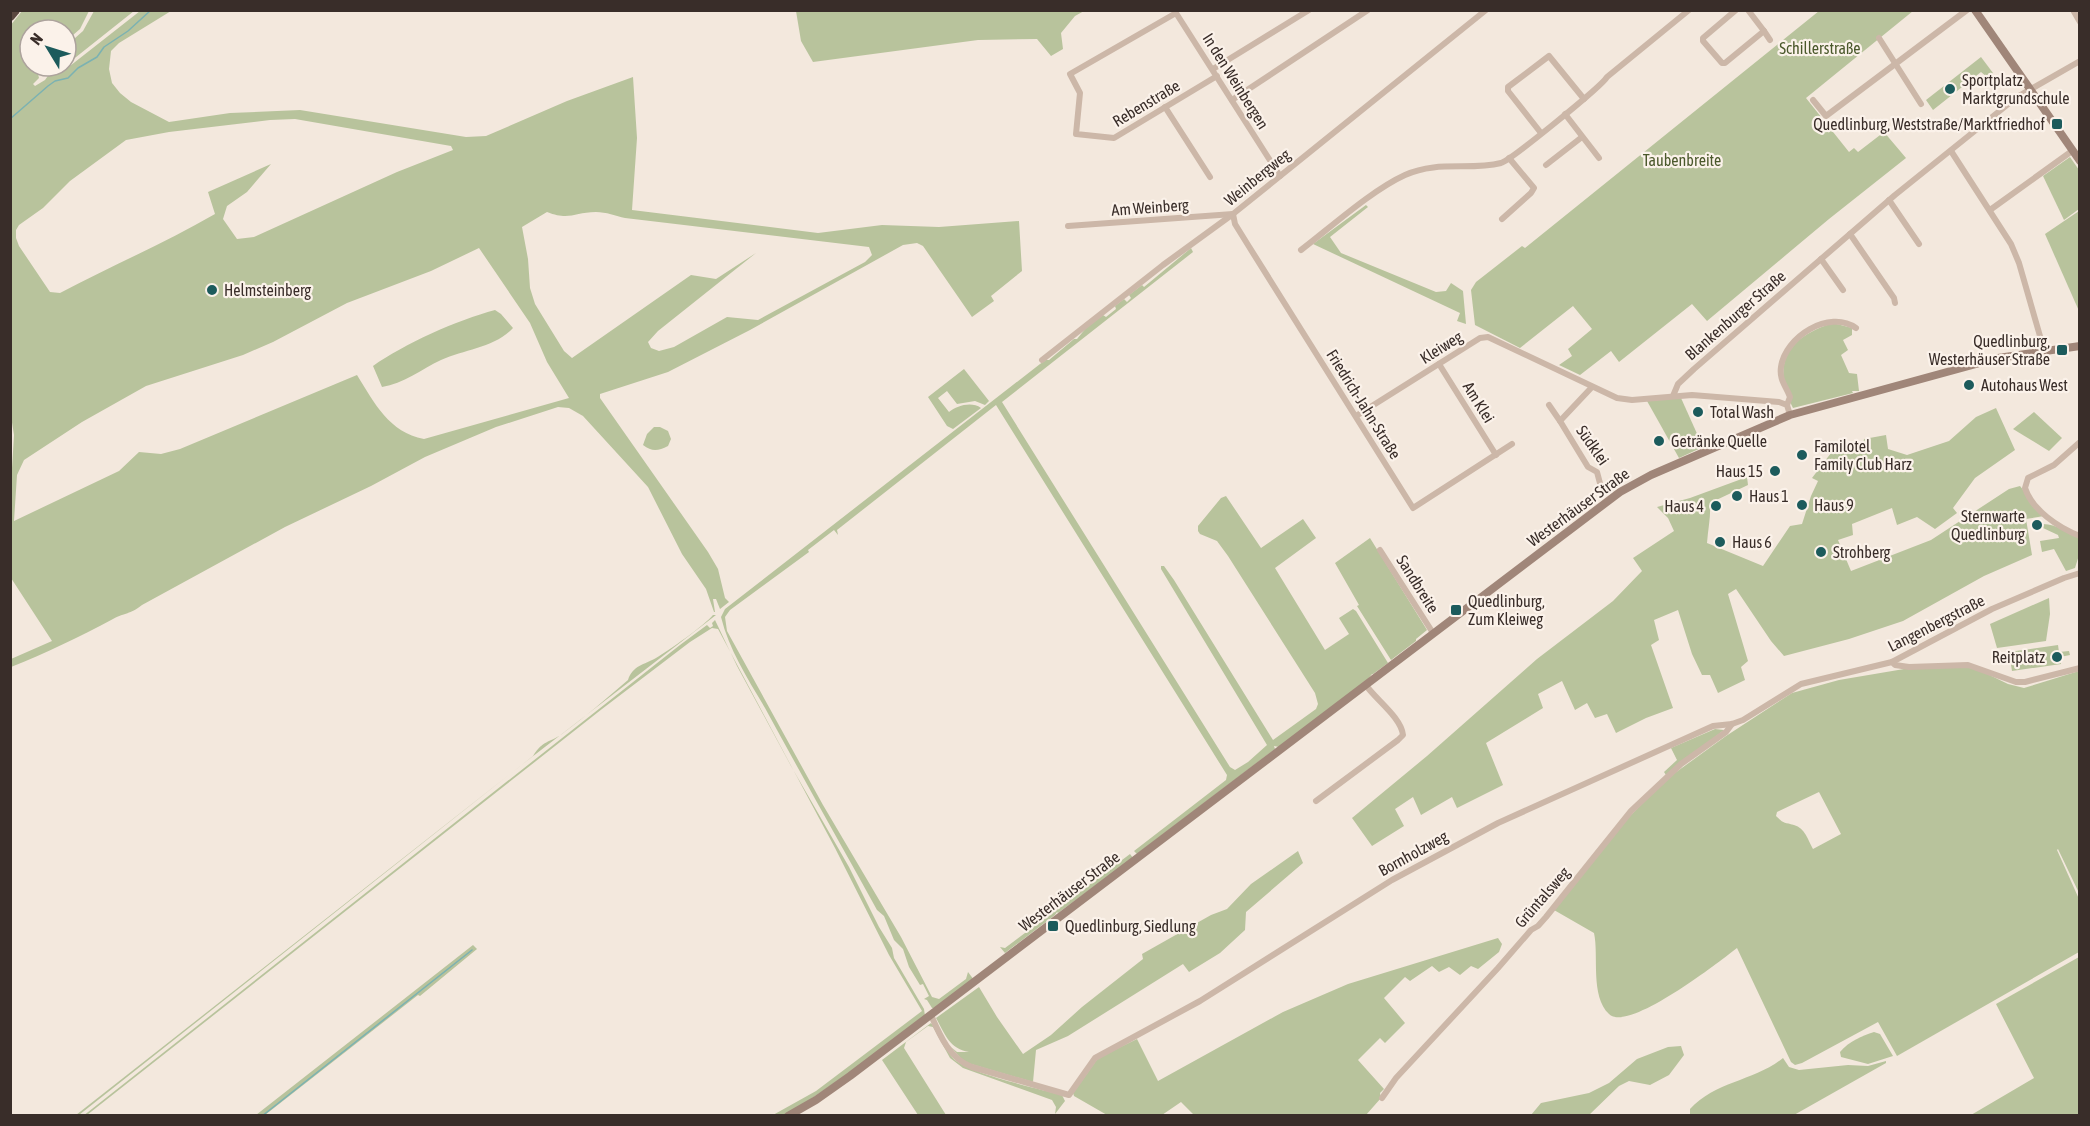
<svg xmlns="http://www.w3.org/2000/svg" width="2090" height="1126" font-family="'Asap Condensed',sans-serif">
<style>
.green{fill:#b8c39c;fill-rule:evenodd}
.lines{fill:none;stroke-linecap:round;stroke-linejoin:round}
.stream{stroke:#7bb2b2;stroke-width:1.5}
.minor{stroke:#ccb7a8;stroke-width:6}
.secondary{stroke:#a08679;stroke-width:8}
.motorway{stroke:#5a473f;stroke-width:10}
.poi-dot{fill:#1c5b5c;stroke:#fbf2ea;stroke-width:2}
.labels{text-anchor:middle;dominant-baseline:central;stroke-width:4.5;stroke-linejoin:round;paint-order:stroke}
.park-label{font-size:16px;fill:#4a582b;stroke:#fbf2ea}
.poi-label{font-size:16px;fill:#392d29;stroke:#fbf2ea;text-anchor:start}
.street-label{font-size:16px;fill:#392d29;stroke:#fbf2ea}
</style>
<rect width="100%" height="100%" fill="#f3e8dd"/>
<!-- green -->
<g class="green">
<path d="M22,11H89L80,29L66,41V30H30V66H36L39,78L33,84L35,86L45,80L50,73H61L140,11H171L119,43L111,51L109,69L112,83L120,93L131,102L169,122L230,113L300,110L466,137L486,136L567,101L633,77L637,138L632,210L818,233L882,225L939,227L1019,221L1022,271L991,296L994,301L972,317L923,246L917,243L903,245L750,330L668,372L600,394V398L708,552L718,569L725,598L729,602L720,609L716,599H713L715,612H714L706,589L682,554L648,487L583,416L569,408L558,407L496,427L425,457L371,486L285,527L142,605C129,615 126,612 113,619C79,637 46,653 11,667V659L52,641L11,578L10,501L14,435L10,410V26ZM295,119L451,146L453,150L397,172L254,237L237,239L223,219L227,206L247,192L271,164L208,192L215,214C165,243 111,266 60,293L50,292L19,246L16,238V230L19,225L43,208L70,181L126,140L169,132L270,120ZM547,212C570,221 574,212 596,212C606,212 616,216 625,218L869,247L872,255L865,262L758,320L727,317L674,347L659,351L651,348L648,342L658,331L756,253L716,279L691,275L572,358L564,351L535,304L530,288L528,259L522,227ZM479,248L530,323L547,362L569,398L424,439C389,432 375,404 357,375L180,449L161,454L139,452L119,471L14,521L17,475L24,460L82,422L146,386L243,355L273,342L347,303L431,271Z"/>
<path d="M94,11H134L66,65V46L83,31Z"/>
<path d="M796,11V10L1084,11L1075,16L1061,33L1063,49L1051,56L1037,39L978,40L813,62L801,41Z"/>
<path d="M1819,11H1913L1806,98L1849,152L1854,148L1858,152L1884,132L1906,158L1829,219L1707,321L1692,304L1619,362L1611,351L1580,375L1559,365L1572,356L1568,349L1592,329L1573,306L1520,348L1475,325L1471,290L1476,282L1522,246L1525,248Z"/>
<path d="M1981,57L1993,73L1987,77L1981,72L1933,110L1926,100Z"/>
<path d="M2070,157L2079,170V209L2064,220L2043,176Z"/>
<path d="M1366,205L1368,207L1330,237L1341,253L1436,292L1446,291L1451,283L1463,291L1466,324L1457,321L1460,313L1313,244Z"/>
<path d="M2079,211V311L2045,234Z"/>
<path d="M1191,248L1193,252L1002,402L1230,767L1235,770L1248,762L1267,745L1161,569V566H1164L1174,580L1273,740L1316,709L1318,704L1315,693L1228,556L1217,541L1200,534L1198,531V526L1221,498L1226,496L1261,548L1303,519L1316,538L1275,568L1325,650L1349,634L1339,618L1353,609L1356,611L1388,663L1373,674H1372L1368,679L1279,747L1274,746L1275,749L1137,854L1134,851L1226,780L1227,775L996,405L837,530L838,535L834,530L808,550L809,552L730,610L725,617L727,631L823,805L901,937L932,997L939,999L966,979L968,972L974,980L936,1008H932L927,1000L924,999L929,996L923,984L920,985L909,967L903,949L894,940L884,916L877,910C840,843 802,776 765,708C748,679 729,650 721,617L725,609L1040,364L1046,360H1049L1074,339H1077L1086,328L1103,315L1106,317L1116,309L1115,306L1124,299L1127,302L1131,298L1129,295L1142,285L1144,287Z"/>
<path d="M495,310L501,314L513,328C494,348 465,349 441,360C422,369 403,384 382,387L373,366C404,344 457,320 495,310Z"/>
<path d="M1833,323L1852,328V335L1843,340L1848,350L1841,355L1849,373L1857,374L1859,391H1852L1853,393L1793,408C1771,365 1787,337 1833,323Z"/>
<path d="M964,369L989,401L985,405L975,401L957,404L947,391L938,398L949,412C957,406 971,401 981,408L953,429L947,426L928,397Z"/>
<path d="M1681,398L1703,447L1679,458L1647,401Z"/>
<path d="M1996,408L2015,450L1975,478L1953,508L1957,513L1935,529L1917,517L1897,525L1892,508L1852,524L1853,535L1838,540L1851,571L1931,540L2009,489L2020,486L2044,516L2026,519L2032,555L1984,576L1903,621L1849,639L1784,656L1771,641L1736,589L1728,594L1748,661L1741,667L1745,680L1718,693L1710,675H1702L1692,654L1678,610L1654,620L1659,640L1651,645L1673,708L1646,718L1616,733L1607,714L1595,718L1587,703L1575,710L1562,681L1538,694L1543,708L1486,743L1503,785L1457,808L1452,797L1421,815L1413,797L1395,809L1404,826L1372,846L1352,818L1427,756L1537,659L1613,601L1642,571L1633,558L1674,531L1668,518L1657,507L1690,498L1747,477L1748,485L1710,503C1711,516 1708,529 1707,543L1763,566L1790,526L1802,524L1811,496L1818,481L1812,478L1831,453L1862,452L1864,439L1886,435L1888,449L1907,455L1949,441L1976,417Z"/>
<path d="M2034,412L2062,438L2049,451L2013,429Z"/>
<path d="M654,427H660L668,431L671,439L668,446C658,451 652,452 643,445L647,434Z"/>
<path d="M2043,524C2057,524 2066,533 2079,538V555L2075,568L2066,571L2054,549L2042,552L2040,541L2059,538L2058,535L2043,528Z"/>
<path d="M1370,538L1427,630L1416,639V641L1391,660L1357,606L1359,605L1335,563Z"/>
<path d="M2049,598L2050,614L2046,641L1997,648L1990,624Z"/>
<path d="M713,615H716L519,767L79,1115H76L533,756C544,739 548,744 562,734C585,717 606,699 628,680C633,665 644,665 656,658C668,651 705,625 713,615Z"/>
<path d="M715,620L737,666L791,766L849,867L879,927L892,948L894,958L924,1009L925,1016L878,1053L799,1107L783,1115H773L816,1091L922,1011L889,955L835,848L718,629L712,628L690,642L602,709L87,1115L83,1116L680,645L707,625L710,628L713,626L712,623Z"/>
<path d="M2058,645L2059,652L2069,651L2070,655L2060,657L2061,664L2012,671L2009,652Z"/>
<path d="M1973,667L2008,684L2024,688L2079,671V893L2058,849L2057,850L2079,899V952L1897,1056L1878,1022L1802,1063L1795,1065L1791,1062L1737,948C1719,962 1628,1033 1609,1014C1590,996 1599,956 1594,933L1554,910L1619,827L1668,778L1726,736L1792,693L1839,680L1904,669ZM1819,792L1841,834L1813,849C1808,840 1805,828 1794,825C1784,822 1784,824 1776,816L1777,812Z"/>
<path d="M1715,729L1724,730L1666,775L1664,772L1677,760L1671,748Z"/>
<path d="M1298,851L1303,863L1246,912L1245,930L1220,953L1189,972L1183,964L1068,1036L1036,1050L1033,1082L964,1062L951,1047L957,1052H969C949,1048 946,1036 936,1018L979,987L997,1017L1023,1054L1051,1035L1082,1007L1143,959L1142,954L1211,915L1227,909L1251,884Z"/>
<path d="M1130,854L1133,858L1058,913L1057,912L1055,915L1005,953L1000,947L1005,948Z"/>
<path d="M1498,938L1502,944L1499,952L1478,969L1471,966L1460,975L1449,967L1439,972L1432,966L1410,981L1405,977L1384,998L1405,1023L1385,1043L1380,1038L1358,1060L1384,1089L1380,1093L1381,1098L1366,1115H1194L1181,1102L1162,1115H1107L1074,1096L1073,1093L1098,1058L1137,1039L1158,1081L1283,1012L1348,984Z"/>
<path d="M473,945L477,949L420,996L418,995L265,1115H256Z"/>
<path d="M2079,957V1115H1971L2034,1078L1996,1004Z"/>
<path d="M931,1023C940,1033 944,1048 953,1058C966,1073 1040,1089 1062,1095L1065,1101L1055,1114L1056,1107L1052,1100L963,1068L950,1058L933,1027L928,1026L906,1042L904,1048L946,1115H918L882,1060Z"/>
<path d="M1874,1032L1880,1034L1893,1056L1868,1064L1841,1057L1840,1052C1849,1041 1862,1036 1874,1032Z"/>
<path d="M1681,1046L1684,1055L1669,1075L1650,1085L1629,1081L1619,1086L1589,1115H1531L1541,1103L1589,1093L1609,1083L1637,1059L1668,1047Z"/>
<path d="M1783,1058L1789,1067L1799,1070L1848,1065L1868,1066L1886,1061V1063L1794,1115H1690V1109C1716,1081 1755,1081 1783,1058Z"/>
</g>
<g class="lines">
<!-- stream -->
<g class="stream">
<path d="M10,119L48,86L55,81L68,78L78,68L97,57L104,47L128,31L151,10"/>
<path d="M262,1116L472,950"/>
</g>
<!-- minor -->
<g class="minor">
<path d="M1736,10L1703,38V41L1722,63H1725L1764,31L1748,10"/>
<path d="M2073,10L2080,22"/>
<path d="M1764,31L1770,40"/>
<path d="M1879,38L1921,104"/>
<path d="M1213,69L1309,10"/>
<path d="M1217,76L1114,138L1076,134L1080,93L1070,74L1176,13L1280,176"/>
<path d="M1232,100L1368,10"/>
<path d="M1813,100L1826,116L1967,10"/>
<path d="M1165,107L1210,177"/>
<path d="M1565,114L1599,158"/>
<path d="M1541,133L1508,91V87L1549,56L1584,99"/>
<path d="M1951,151L2011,244L2019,263L2044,350"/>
<path d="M1546,165L1582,137"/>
<path d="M1889,200L1919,244"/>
<path d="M1990,210L2072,151"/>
<path d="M1233,214L1235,224L1248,245L1413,508L1512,444"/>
<path d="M1502,219L1531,193L1534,188L1509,158"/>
<path d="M1068,226L1233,214"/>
<path d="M1850,234L1894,298L1895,303"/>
<path d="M1301,250C1331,227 1372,190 1405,175C1438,160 1470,171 1501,163C1511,160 1602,86 1607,77L1689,10"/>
<path d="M1821,259L1843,290"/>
<path d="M1042,360L1163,265L1233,214L1486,10"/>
<path d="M1439,364L1496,455"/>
<path d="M1592,387L1560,421L1588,467L1597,472L1601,487"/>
<path d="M1673,396L1678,384L1694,369L1895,195L2017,97L2080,61"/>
<path d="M1549,405L1560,421"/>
<path d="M1787,405L1790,397C1786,386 1779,380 1781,367C1785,337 1829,309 1856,328"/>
<path d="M1356,416L1480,338L1488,337L1617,398L1632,400L1692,395L1779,402L1787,405L1790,415"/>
<path d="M2080,442L2054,465L2028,478L2025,488C2032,510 2059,528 2080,536"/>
<path d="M1380,550L1433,633"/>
<path d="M1892,662L1895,665L1909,667L1968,665L2016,682H2025L2080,668"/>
<path d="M1316,801L1398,740L1403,735C1401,717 1375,699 1365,684"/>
<path d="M931,1015C940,1036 950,1059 972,1067L1069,1095L1095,1058L1200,1001L1392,880L1498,823L1713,726L1732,724L1743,720L1801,684L1892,662L1992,609L2064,578L2080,573"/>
<path d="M1382,1098L1396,1078L1498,968L1531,930L1538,926L1546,917L1631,811L1681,764L1726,732L1732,724"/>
</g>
<!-- secondary -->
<g class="secondary">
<path d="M1975,10L2080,161"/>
<path d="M788,1116L816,1100L850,1076L1620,492L1651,475L1790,415L1998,358L2080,346"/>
</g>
<!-- motorway -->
<path class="motorway" d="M10,16L15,10"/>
</g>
<!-- markers -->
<g class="poi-dot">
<circle cx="1950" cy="89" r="6"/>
<rect x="2051" y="118" width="12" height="12" rx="3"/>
<circle cx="212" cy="290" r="6"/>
<rect x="2056" y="344" width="12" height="12" rx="3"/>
<circle cx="1969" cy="385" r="6"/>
<circle cx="1698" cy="412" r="6"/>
<circle cx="1659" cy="441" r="6"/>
<circle cx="1802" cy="455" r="6"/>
<circle cx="1775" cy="471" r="6"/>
<circle cx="1737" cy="496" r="6"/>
<circle cx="1802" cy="505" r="6"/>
<circle cx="1716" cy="506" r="6"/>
<circle cx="2037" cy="525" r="6"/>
<circle cx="1720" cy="542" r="6"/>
<circle cx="1821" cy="552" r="6"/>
<rect x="1450" y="604" width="12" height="12" rx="3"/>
<circle cx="2057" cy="657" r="6"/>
<rect x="1047" y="920" width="12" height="12" rx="3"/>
</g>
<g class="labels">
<!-- park labels -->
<g class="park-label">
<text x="1820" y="48">Schillerstraße</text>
<text x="1682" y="160">Taubenbreite</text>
</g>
<!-- poi labels -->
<g class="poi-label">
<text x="1962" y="80">Sportplatz<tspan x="1962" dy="18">Marktgrundschule</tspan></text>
<text x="2045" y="124" text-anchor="end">Quedlinburg, Weststraße/Marktfriedhof</text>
<text x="224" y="290">Helmsteinberg</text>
<text x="2050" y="341" text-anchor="end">Quedlinburg,<tspan x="2050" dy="18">Westerhäuser Straße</tspan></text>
<text x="1981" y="385">Autohaus West</text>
<text x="1710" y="412">Total Wash</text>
<text x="1671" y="441">Getränke Quelle</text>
<text x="1814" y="446">Familotel<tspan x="1814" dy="18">Family Club Harz</tspan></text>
<text x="1763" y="471" text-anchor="end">Haus 15</text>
<text x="1749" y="496">Haus 1</text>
<text x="1814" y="505">Haus 9</text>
<text x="1704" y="506" text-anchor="end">Haus 4</text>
<text x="2025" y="516" text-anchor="end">Sternwarte<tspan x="2025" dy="18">Quedlinburg</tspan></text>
<text x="1732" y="542">Haus 6</text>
<text x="1833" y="552">Strohberg</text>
<text x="1468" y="601">Quedlinburg,<tspan x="1468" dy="18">Zum Kleiweg</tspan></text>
<text x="2045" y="657" text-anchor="end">Reitplatz</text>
<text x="1065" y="926">Quedlinburg, Siedlung</text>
</g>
<!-- street labels -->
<g class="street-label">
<text transform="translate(1236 81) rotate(58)">In den Weinbergen</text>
<text transform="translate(1146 103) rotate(-31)">Rebenstraße</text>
<text transform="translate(1257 177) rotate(-39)">Weinbergweg</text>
<text transform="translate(1150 207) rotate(-4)">Am Weinberg</text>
<text transform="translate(1735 315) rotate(-41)">Blankenburger Straße</text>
<text transform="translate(1441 347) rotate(-32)">Kleiweg</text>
<text transform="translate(1479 402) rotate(58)">Am Klei</text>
<text transform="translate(1364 404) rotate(58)">Friedrich-Jahn-Straße</text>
<text transform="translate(1593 445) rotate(55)">Südklei</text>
<text transform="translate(1578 507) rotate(-36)">Westerhäuser Straße</text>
<text transform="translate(1418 584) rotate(58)">Sandbreite</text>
<text transform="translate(1936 623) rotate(-27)">Langenbergstraße</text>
<text transform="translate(1413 853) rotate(-29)">Bornholzweg</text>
<text transform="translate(1069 891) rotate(-37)">Westerhäuser Straße</text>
<text transform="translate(1542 897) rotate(-49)">Grüntalsweg</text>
</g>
</g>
<!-- border -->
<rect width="2090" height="1126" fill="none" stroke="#392d29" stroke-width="24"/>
<!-- north arrow -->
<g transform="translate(48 48) rotate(308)"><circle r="28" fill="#fbf2ea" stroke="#ada39d" stroke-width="1.5"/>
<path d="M0-4.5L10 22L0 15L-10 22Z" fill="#1c5b5c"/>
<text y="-9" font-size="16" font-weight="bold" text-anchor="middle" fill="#392d29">N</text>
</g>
</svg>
